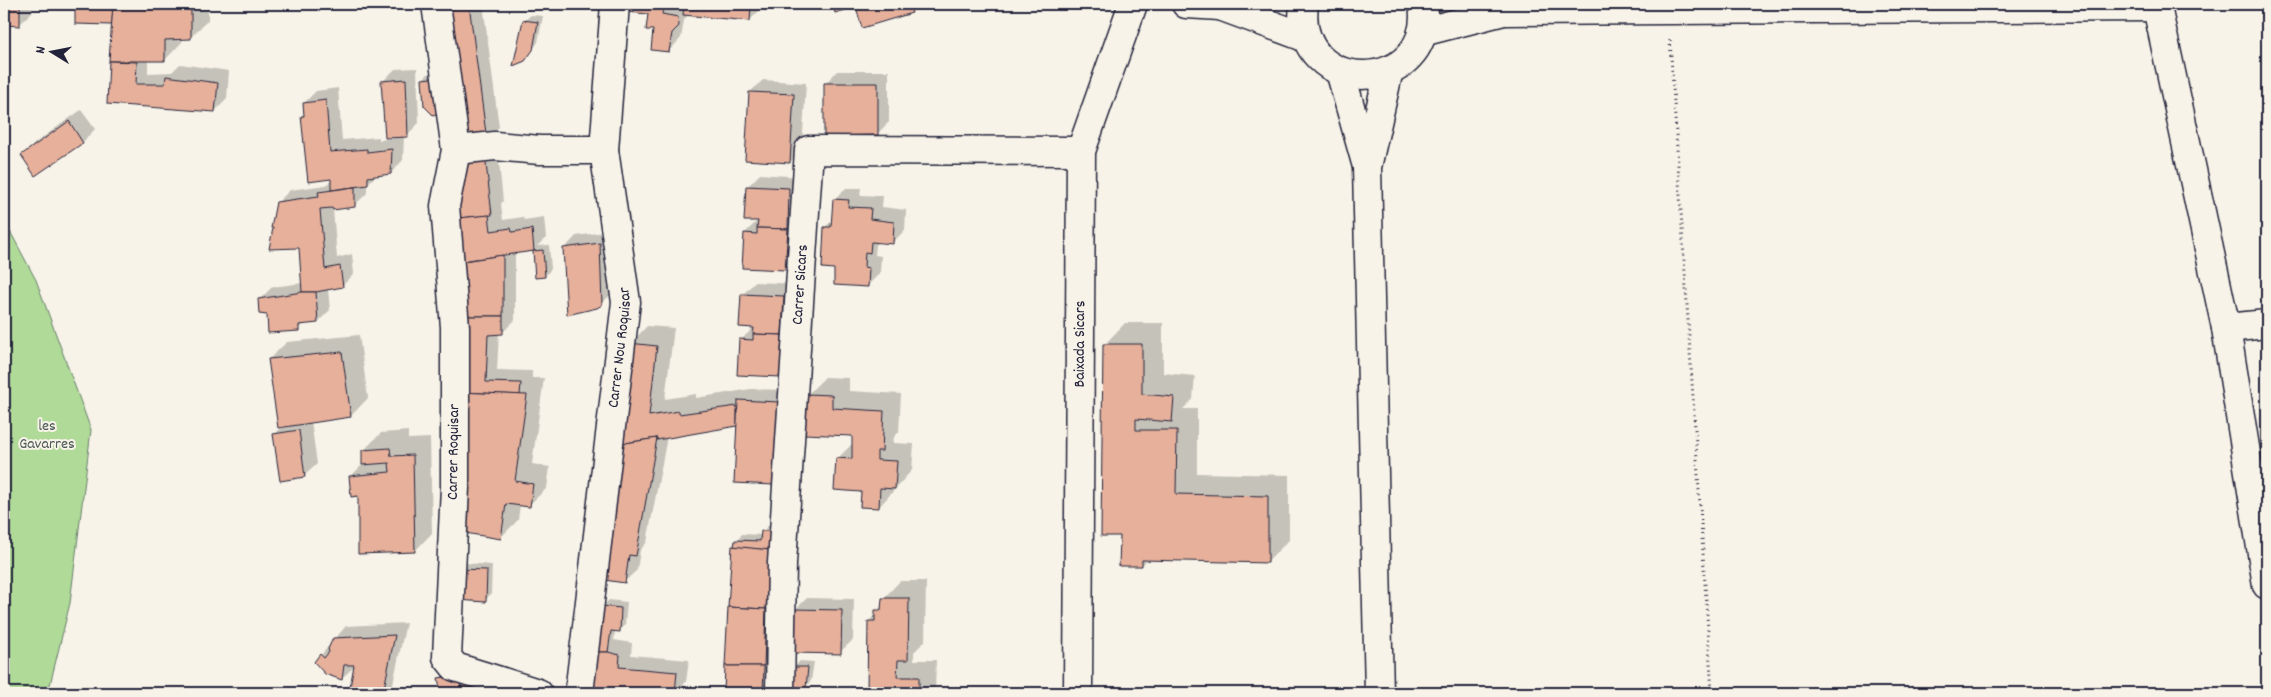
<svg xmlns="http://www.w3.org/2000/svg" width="2271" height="697" font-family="Dekko,sans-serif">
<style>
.green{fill:#afda98;stroke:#687e6a}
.shadow{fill:#0003}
.building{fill:#e6b09b;stroke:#22223b}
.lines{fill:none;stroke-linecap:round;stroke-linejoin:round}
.minor-casing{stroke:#22223b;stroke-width:31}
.tertiary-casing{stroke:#22223b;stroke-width:31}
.path{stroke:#22223b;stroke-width:3;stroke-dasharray:1 4;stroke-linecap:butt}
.minor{stroke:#f7f3e8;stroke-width:28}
.tertiary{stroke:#f7f3e8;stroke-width:28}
.labels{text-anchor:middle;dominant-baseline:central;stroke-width:4;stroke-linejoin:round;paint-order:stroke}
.street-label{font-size:16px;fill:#22223b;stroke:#f7f3e8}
.park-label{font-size:16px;fill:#4c5957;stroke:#f7f3e8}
</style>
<rect width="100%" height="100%" fill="#f7f3e8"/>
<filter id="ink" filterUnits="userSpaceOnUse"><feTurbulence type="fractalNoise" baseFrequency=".02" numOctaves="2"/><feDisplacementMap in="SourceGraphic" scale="10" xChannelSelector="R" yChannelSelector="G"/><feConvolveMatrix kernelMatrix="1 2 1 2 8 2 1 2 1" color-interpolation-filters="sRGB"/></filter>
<g filter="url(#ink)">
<!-- green -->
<path class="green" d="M4,220L36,280L91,430L70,603L48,693H4Z"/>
<!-- shadow -->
<g class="shadow">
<path d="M4,4H32V12L19,25L4,24Z"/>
<path d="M77,4H208V20L190,38H182V42L165,60H148V73L172,72L180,64L229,71L227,99L215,111L108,103L112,24L76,22Z"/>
<path d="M445,4H483L499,127L487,139Z"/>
<path d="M629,4H762V8L750,20L688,15L684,20L681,38L669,51L655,29L649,13L628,11Z"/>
<path d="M834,4H920L912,12L857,5L836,11Z"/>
<path d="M531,15L543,16L538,42L525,60L524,21Z"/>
<path d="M417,68L419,123L407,135L404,136L403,160L391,173L377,175L367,184V193L354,206L333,209L337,258L352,254L354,274L342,286L328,289L330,310L318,322L304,324L298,329L269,314L259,300L272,287L303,283L300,247L278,202L290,190L326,185L334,178L302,116L305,113L304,103L316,91L338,88L342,140L379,137V140L396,138L383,81L395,69Z"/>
<path d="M445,71L451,106L423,79L429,73Z"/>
<path d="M837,71H889V122L877,134L825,84Z"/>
<path d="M763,80L806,83L802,149L790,162L750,92Z"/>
<path d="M81,110L95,129L83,142L36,174L23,155L35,143Z"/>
<path d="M497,143L503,201L501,204L503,220L523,217L524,220L544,217L546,238L537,246L549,245L551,269L545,276H536L534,250L515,252V320L502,333H499L497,370L532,371V378H544L532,464L550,467L547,488L529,505L520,504L518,520L500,538L461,531L457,197Z"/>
<path d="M760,174L801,177L797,256L785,269L745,233L758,220L747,187Z"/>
<path d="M846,188H861L860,195L883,196L882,207L906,210L905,230L893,242L880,241L876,245L875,255L881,256L880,273L867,286L836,268L825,227L833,220L834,200Z"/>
<path d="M612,231L614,291L601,304L564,249L576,236Z"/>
<path d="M755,282L796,284L792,363L780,376L741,340L754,327L743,294Z"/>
<path d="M1125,323H1163V373L1195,376L1193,399L1183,409H1197V473L1289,475V540L1267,562L1148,559L1142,565L1121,535L1104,345Z"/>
<path d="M647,326L674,328L665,399L696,394V398L751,389L790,390L774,484L738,425L667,437L647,542L640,550L637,570L624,582L630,344Z"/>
<path d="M359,335L368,398L351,416L311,421L317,464L304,476L274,435L284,425L269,359L287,342Z"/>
<path d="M825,377L849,378V391L901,394L899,432L894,437L893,443L914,444L912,470L879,507L862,491L837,459L853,443L854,435L808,394Z"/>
<path d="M408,431V439L430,438L432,533L415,551L360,495L351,476L364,463L363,451L381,433Z"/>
<path d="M768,526H777L773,693H725L733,547L742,534L762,535V532Z"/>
<path d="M466,563L492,565L491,594L485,600L459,570Z"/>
<path d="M900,581H926L925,641L914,652V660H936L935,693H869L870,621L883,604V599Z"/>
<path d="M807,598L854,599L853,640L840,652L795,610Z"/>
<path d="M609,600L627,602L625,625L619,631H615L614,640L632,643L631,655L689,660L686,682L675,693L656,692L655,688L641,687L640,693H593L603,606Z"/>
<path d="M406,623L391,693H350L356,665L342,678L315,662L346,626Z"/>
<path d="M800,661L814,662L811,681L805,687L794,667Z"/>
<path d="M452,666L503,693H443L440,678Z"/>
</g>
<!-- building -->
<g class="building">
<path d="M4,4H20V26L4,25Z"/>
<path d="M75,4H113L112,25L75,24Z"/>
<path d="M113,4H191V39L165,40V61H109Z"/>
<path d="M444,4H469L487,141L465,142Z"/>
<path d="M627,4H664L662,14L678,17L679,26L672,33L669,52L651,50L653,30H646L648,14L627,12Z"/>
<path d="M684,4H751L750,21L683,15Z"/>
<path d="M832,4H909L912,13L862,28L856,7L835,13Z"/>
<path d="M523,20L538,22L533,50L525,61L513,66Z"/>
<path d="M109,61L137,62L136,84H165L166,76L218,83L215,112L107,104Z"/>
<path d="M439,77L445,113L433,115L424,106L422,79Z"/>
<path d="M406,79L408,137L385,138L381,81Z"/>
<path d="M824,83H878V135L824,136Z"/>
<path d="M749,92L794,94L790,163L745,160Z"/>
<path d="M326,100L330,152L367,149V152L392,149L391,174L368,177V185L331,190V179L308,182L301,116H304L303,103Z"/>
<path d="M69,121L83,143L35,176L21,155Z"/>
<path d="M485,155L492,215L458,218L459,159Z"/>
<path d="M746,186L789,188L788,229L757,228L758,221H744Z"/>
<path d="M355,187V207L333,210L332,208L320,209L325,269L340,266L343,287L316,292H302L299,248L269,249L273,228H271L276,202L319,196L318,192Z"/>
<path d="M833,199L849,200L848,207L871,208L870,219L894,222L893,244L871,242L870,253L865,252L864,267L869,268L868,287L834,285V269L822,268L824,227H831Z"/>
<path d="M489,215L491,231L511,228L512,232L532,229L534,251L461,261L458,218Z"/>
<path d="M757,228L788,229L785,270L742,268L744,233L757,234Z"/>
<path d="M600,243L602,305L597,308L567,315L563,248Z"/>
<path d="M543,250L545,277L535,278L533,251Z"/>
<path d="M503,255V316H459L457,262Z"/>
<path d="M302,292H316L318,323L299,325V331L268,333L267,315L259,314L258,299Z"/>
<path d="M741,294L784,296L782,335L753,334L754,328L739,327Z"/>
<path d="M461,316H503V334L488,335L486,382L521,383L520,395L462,392Z"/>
<path d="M753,334L782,335L780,377L737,375L739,339L753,340Z"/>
<path d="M629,343L657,346L649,416L679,411V414L737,406V426L657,440V438L619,444Z"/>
<path d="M1103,344H1142V394L1174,397L1172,422L1136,419V430H1177L1176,494L1268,496V563L1142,560V566H1119L1120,536H1101Z"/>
<path d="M342,352L351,417L278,428L268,359Z"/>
<path d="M460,392L527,395L515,481L533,484L530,507L506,504L501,539L459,532Z"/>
<path d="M806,394L832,395V408L884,411L882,451H877V460L897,461L895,489L880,488L879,508L860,507L861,492L834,490L836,458L852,459V436L804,434Z"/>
<path d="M738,400L779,402L774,485L734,483Z"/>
<path d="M299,430L305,477L280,481L273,434Z"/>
<path d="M657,438L636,556L629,555L625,583L604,580L619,444Z"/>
<path d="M390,448L391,456L413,455L415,552L358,554V496L351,497L349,476L390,472L389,463L362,465V450Z"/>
<path d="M761,531H772L770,550L734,547L735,540L760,541Z"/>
<path d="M732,546L770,550L766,609L728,607Z"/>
<path d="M458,569L487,570L486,602L457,600Z"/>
<path d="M882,598H909L908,660H898L897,677H919V693H867L868,621H875V610H881Z"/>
<path d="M602,606L621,608L620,632L611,631L608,652H597Z"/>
<path d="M728,607L766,609L764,666H725Z"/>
<path d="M794,609L842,610L841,654L793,653Z"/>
<path d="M395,635L383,693H349L354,665H344L342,680L325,674L314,662L320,654L324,658L329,652L328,649L333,638Z"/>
<path d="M595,652H608L620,655L619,667L677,672L675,693H655L654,689L630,688L629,693H592Z"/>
<path d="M725,666H764L763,693H724Z"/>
<path d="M793,667H808L806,688L792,689Z"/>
<path d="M459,675L462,693H441L438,678Z"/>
<path d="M460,677L488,685L489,693H462Z"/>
</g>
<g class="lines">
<!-- minor casing -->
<g class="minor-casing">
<g id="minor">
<path d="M436,4L456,150L445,206L455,327V487L447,657L455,667L538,693"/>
<path d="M1186,4L1220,6L1230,4"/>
<path d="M1473,4L1506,11L2157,7"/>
<path d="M1220,6L1307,38"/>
<path d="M2157,7L2226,328L2267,585"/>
<path d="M1422,32L1500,12"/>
<path d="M456,150L495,146L540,150H604"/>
<path d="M2226,328L2267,324"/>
<path id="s1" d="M579,693L626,302L604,150L615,4"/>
<path id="s2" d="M780,693L782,563L809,150L1081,151"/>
<path id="s3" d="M1078,693L1081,151L1133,4"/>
</g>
</g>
<!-- tertiary casing -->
<g class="tertiary-casing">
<g id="tertiary">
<path d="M1304,4C1292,100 1437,97 1423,4"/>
<path d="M1340,71L1366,163"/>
<path d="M1379,693L1367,167L1389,70"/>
</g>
</g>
<!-- path -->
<path class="path" d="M1670,40L1712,693"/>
<!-- minor -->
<use href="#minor" class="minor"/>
<!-- tertiary -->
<use href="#tertiary" class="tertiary"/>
</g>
</g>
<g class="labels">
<!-- street labels -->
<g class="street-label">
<text stroke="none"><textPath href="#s2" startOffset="409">Carrer Sicars</textPath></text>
<text stroke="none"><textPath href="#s3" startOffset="349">Baixada Sicars</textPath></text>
<text stroke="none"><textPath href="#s1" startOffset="348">Carrer Nou Roquisar</textPath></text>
<text transform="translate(454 452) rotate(-89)">Carrer Roquisar</text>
</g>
<!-- park labels -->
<g class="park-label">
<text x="47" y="426">les<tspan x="47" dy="18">Gavarres</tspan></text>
</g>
</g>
<!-- margin -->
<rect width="2271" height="697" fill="none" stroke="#f7f3e8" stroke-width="20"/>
<rect x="10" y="10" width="2251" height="677" fill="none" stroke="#22223b" stroke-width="2" filter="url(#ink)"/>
<!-- north arrow -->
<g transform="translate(52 52) rotate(280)" stroke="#f7f3e8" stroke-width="4" paint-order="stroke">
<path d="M0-4L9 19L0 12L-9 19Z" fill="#22223b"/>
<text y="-8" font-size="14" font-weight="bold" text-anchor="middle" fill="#22223b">N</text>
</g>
</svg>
